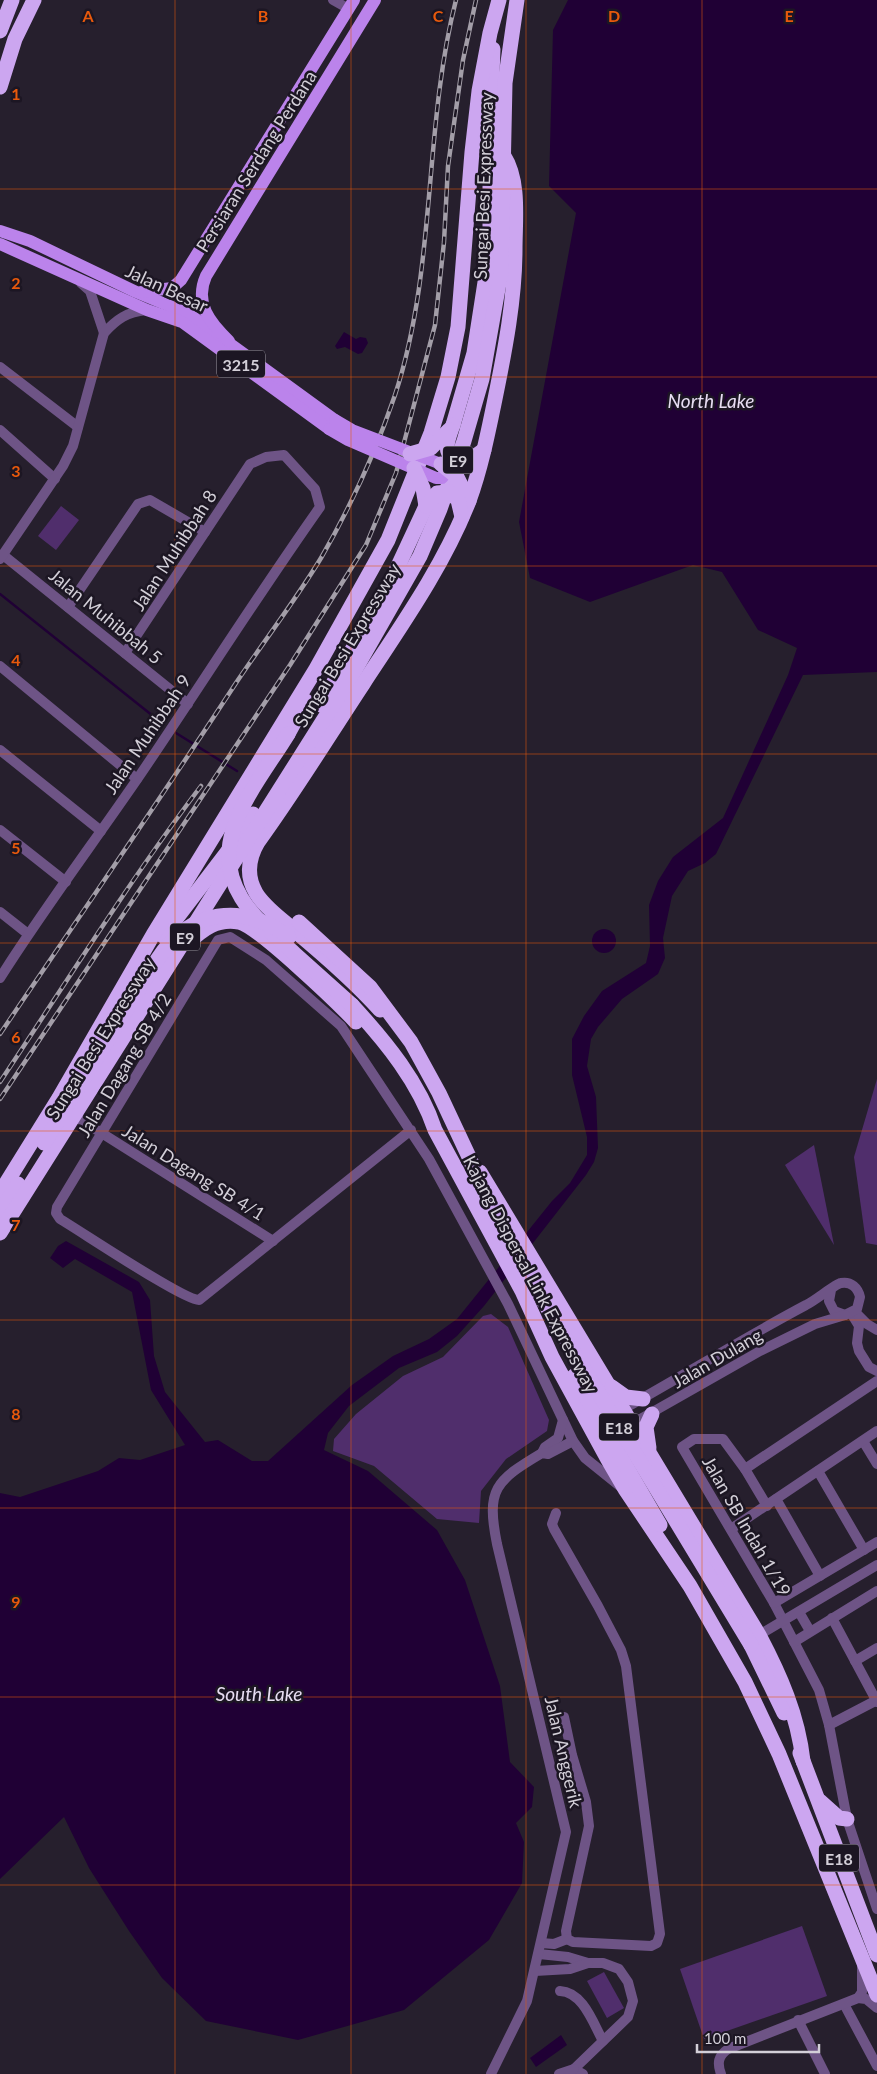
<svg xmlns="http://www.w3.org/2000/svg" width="877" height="2074" font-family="Lato,sans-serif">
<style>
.green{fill:#502e6c}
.water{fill:#200035}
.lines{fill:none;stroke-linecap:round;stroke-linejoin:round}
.stream{stroke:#200035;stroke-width:2.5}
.minor{stroke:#6e5486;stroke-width:10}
.major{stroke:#bb83eb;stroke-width:12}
.highway{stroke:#cca6f0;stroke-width:15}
.rail-casing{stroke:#a39ea8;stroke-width:4.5}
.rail{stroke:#1c1623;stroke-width:2.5;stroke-dasharray:8;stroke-linecap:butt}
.major-bridge{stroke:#bb83eb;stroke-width:12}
.highway-bridge{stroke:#cca6f0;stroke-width:15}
.grid{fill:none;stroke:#e8590c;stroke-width:1;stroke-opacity:0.55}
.labels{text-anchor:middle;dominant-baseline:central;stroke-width:5;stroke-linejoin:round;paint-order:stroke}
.shield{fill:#1c1623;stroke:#9c98a2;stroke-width:1}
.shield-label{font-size:16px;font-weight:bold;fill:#d3cfd8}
.street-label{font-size:18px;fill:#d3cfd8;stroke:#1c1623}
.water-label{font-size:19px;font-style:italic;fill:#e7ddf2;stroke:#1c1623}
.grid-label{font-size:16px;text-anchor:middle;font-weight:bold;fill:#e8590c;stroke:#1c1623;stroke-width:5;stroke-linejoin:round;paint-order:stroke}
</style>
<rect width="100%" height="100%" fill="#261f2d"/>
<!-- green -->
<g class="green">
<path d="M61,506L79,520L56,550L38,536Z"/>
<path d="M877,1079V1245L866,1243L854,1157Z"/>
<path d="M814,1145L834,1245L785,1165Z"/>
<path d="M491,1314L508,1327L549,1420L547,1431L506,1459L481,1491L479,1523L437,1519L374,1466L333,1451L334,1439L356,1414L403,1376L443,1357L483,1316Z"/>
<path d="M802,1926L827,1996L704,2039L680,1969Z"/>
<path d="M604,1972L624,2008L607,2018L587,1981Z"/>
</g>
<!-- water -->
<g class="water">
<path d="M568,0H877V672L803,675L716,854L705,863L688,871L672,896L663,938L665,958L658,974L622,999L598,1027L591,1039L587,1066L596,1097L598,1148L594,1162L586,1175L484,1306L457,1336L437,1352L399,1368L349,1406L328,1433L324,1450L368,1471L437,1530L465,1580L500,1686L510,1762L534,1787L532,1807L516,1823L524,1842L522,1883L489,1940L404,2010L298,2040L206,2021L162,1978L129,1931L89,1868L64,1817L0,1879V1493L20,1497L98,1471L119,1458L140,1460L185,1445L151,1390L132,1292L75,1259L63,1268L50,1258L58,1246L66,1241L139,1282L150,1300L154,1356L165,1392L205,1442L218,1440L252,1461H268L352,1385L393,1356L429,1339L457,1319L552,1201L570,1183L587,1155V1137L572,1075V1039L584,1016L602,991L646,963L650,946L649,905L658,881L673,857L723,818L788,675L797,648L758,630L722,572L693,565L590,602L530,578L519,522L576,213L549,186L553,30Z"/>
<path d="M344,332L356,339L360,337L366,338L368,343L362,353L358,354L345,347L337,349L335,346Z"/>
<circle cx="604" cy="941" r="12"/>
<path d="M561,2035L567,2045L536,2067L530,2058Z"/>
</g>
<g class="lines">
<!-- stream -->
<g class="stream">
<path d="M0,594L163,724"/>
<path d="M176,733L237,771"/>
</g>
<!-- minor -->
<g class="minor">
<path d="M333,0L349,9"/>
<path d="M81,283L90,291L104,333"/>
<path d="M0,367L78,427"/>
<path d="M0,430L55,479"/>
<path d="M3,555L188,704"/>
<path d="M0,559L63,466L73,446L104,333C117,319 127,312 146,310"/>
<path d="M68,607L138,504L150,500L205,532"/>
<path d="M0,666L137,779"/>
<path d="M0,750L101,831"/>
<path d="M0,830L66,882"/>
<path d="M0,912L28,934"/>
<path d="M0,978C43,910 92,845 138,778C199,688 257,596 320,507L315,489L284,455L266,457L250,464L125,653"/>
<path d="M73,1115L273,1241"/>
<path d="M411,1130L199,1300C183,1300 82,1232 60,1219L56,1213L57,1207L218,940L230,937L266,960L341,1026L429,1159L508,1304L573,1441L585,1458L621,1487"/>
<path d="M851,1313L859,1326L857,1343L859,1351L869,1367L877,1371"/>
<path d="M857,1314L867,1324L877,1330"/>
<path d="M618,1412C681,1377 742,1339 806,1305C815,1301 835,1284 841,1283C851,1281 858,1288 860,1297L857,1309L845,1315L834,1311L829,1301L831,1290"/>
<path d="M628,1426L760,1351L815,1324L845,1315"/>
<path d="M863,1441L877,1464"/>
<path d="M542,1453L545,1447L558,1438L563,1420"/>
<path d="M745,1469L877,1381"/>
<path d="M818,1471L864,1550"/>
<path d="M776,1499L820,1576"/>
<path d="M767,1506L745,1469L723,1439H694L682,1447L774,1603L819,1690L829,1725L847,1819L877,1909"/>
<path d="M556,1513L552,1524L554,1529L598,1606L621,1650L626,1666L660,1934L657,1943L651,1946L573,1942L567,1939L566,1931L589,1826L586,1802L572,1755L564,1717"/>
<path d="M731,1529L877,1431"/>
<path d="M774,1603L877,1542"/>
<path d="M799,1612L810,1631"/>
<path d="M832,1618L877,1702"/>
<path d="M759,1635L877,1565"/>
<path d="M794,1642L877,1591"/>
<path d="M855,1661L877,1648"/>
<path d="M829,1725L877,1700"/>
<path d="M541,1943L554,1944L567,1939"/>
<path d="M539,1954L568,1957L588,1963H603L619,1969L628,1982L633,2001L628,2017L574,2069L583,2074"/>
<path d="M535,1971L570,1969L588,1963"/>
<path d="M560,1991C583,1992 593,2023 603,2041"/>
<path d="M858,1998L862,1992V1967"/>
<path d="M844,2004L877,2066"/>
<path d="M798,2020L825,2074"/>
<path d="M491,2074L527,2001L566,1832L497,1544C486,1489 495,1481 542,1453L548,1454L573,1441"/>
<path d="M559,2074L574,2069"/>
<path d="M721,2074C717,2063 718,2056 728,2049L858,1998L866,1999L877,2008"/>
</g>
<!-- major -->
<g class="major">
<path d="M0,231L30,241L136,292L189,314L335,420"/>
<path d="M0,244L147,310L182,322L329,429"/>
<path d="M141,292L172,288L181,280L354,0"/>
<path d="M229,341C210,323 194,303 206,276L375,0"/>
</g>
<!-- highway -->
<g class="highway">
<path d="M0,31L12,0"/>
<path d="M0,87L15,39L34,0"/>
<path d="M453,425L474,353L490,250V128L493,49"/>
<path d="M321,705L393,577L426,506"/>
<path d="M288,734L306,701"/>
<path d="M163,936L228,851L253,814"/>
<path d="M188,943C203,929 217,918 239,922C259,927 339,1004 356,1022"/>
<path d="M352,1005C386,1042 419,1082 435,1130L522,1291L552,1357L607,1458L625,1489L690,1586L745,1682L779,1754L877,1995"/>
<path d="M380,1010C354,981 325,956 295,931C282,919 265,908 256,893C246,876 248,859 258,842C295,791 328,737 363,684C401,626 443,567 469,501C481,468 488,433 495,399C505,350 515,299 515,249C515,220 520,181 504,156"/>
<path d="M480,1172L759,1635C780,1675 798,1715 803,1761"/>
<path d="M0,1193L59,1098L153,935L316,669L388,540L431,433L448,377L458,327L472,152L479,91L490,33L499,0"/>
<path d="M0,1212L18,1184"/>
<path d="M0,1233L355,670L420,556L440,509L464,441L482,379L501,272L505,83L517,0"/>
<path d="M574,1376L660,1525"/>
<path d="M612,1387L626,1397L643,1399"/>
<path d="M649,1448L646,1427L652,1414"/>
<path d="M751,1645L784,1713"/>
<path d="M800,1753L877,1955"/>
<path d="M820,1801L839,1818L847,1819"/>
</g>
<!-- rail casing -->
<g class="rail-casing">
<g id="rail">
<path d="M0,1034C79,917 159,801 236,683C264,641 295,601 321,558C351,506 376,451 395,395C437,267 423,129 456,0"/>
<path d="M0,1082C66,983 129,881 201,786"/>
<path d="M0,1099L290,665L366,545L396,473L435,325L444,242L448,166L463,60L476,0"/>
</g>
</g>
<!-- rail -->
<use href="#rail" class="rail"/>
<!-- major-bridge -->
<path class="major-bridge" d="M329,429L348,440L436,478H442L446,473L441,464L352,430L335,420"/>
<!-- highway-bridge -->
<g class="highway-bridge">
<path d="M453,425C448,439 442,451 455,461L467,462L484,450"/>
<path d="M410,454L431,448L449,430"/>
<path d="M441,464L457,477L469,501"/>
<path d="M414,468L423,488L426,506"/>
<path d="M426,506L437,493L449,492L458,500L462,517"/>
<path d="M288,734C269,765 244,796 233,830C215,887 258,921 295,954C314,971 333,988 352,1005"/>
<path d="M299,922L370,987L411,1042L439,1093L470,1159L489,1207L558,1326L751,1645"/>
<path d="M44,1143L157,960C190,909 242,902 289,937"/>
</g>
</g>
<!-- grid -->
<path class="grid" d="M175,0V2074M351,0V2074M526,0V2074M702,0V2074M0,189H877M0,377H877M0,566H877M0,754H877M0,943H877M0,1131H877M0,1320H877M0,1508H877M0,1697H877M0,1885H877"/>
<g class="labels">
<!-- shield labels -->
<g class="shield">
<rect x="217" y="350.5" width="48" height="27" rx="4"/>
<rect x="443" y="446.5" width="30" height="27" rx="4"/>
<rect x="170" y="923.5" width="30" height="27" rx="4"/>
<rect x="599" y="1413.5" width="40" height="27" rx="4"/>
<rect x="819" y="1844.5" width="40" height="27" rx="4"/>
</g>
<g class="shield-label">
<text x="241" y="364">3215</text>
<text x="458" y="460">E9</text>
<text x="185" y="937">E9</text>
<text x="619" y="1427">E18</text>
<text x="839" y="1858">E18</text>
</g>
<!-- street labels -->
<g class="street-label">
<text transform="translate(256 161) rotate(-58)">Persiaran Serdang Perdana</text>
<text transform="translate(483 186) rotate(-88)">Sungai Besi Expressway</text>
<text transform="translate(167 288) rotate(25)">Jalan Besar</text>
<text transform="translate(174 550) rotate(-57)">Jalan Muhibbah 8</text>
<text transform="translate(106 616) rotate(39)">Jalan Muhibbah 5</text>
<text transform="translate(347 645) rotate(-59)">Sungai Besi Expressway</text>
<text transform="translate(147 734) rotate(-56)">Jalan Muhibbah 9</text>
<text transform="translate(100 1038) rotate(-58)">Sungai Besi Expressway</text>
<text transform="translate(124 1065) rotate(-59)">Jalan Dagang SB 4/2</text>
<text transform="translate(194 1172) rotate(32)">Jalan Dagang SB 4/1</text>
<text transform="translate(531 1274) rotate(62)">Kajang Dispersal Link Expressway</text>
<text transform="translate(717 1358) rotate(-30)">Jalan Dulang</text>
<text transform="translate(747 1526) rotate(60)">Jalan SB Indah 1/19</text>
<text transform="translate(564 1752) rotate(77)">Jalan Anggerik</text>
</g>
<!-- water labels -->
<g class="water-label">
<text x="711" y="400">North Lake</text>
<text x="259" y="1693">South Lake</text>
</g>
</g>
<g class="grid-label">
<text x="88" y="22">A</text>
<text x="263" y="22">B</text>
<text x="438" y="22">C</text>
<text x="614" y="22">D</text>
<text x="789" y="22">E</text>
<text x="16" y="100">1</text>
<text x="16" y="289">2</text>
<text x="16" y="477">3</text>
<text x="16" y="666">4</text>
<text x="16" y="854">5</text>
<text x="16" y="1043">6</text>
<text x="16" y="1231">7</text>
<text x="16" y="1420">8</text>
<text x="16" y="1608">9</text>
</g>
<!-- scale -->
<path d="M697 2044v8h122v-8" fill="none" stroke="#d3cfd8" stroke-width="2.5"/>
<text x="704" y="2044" font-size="15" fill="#d3cfd8" stroke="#1c1623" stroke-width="4" paint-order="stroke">100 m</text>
</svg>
